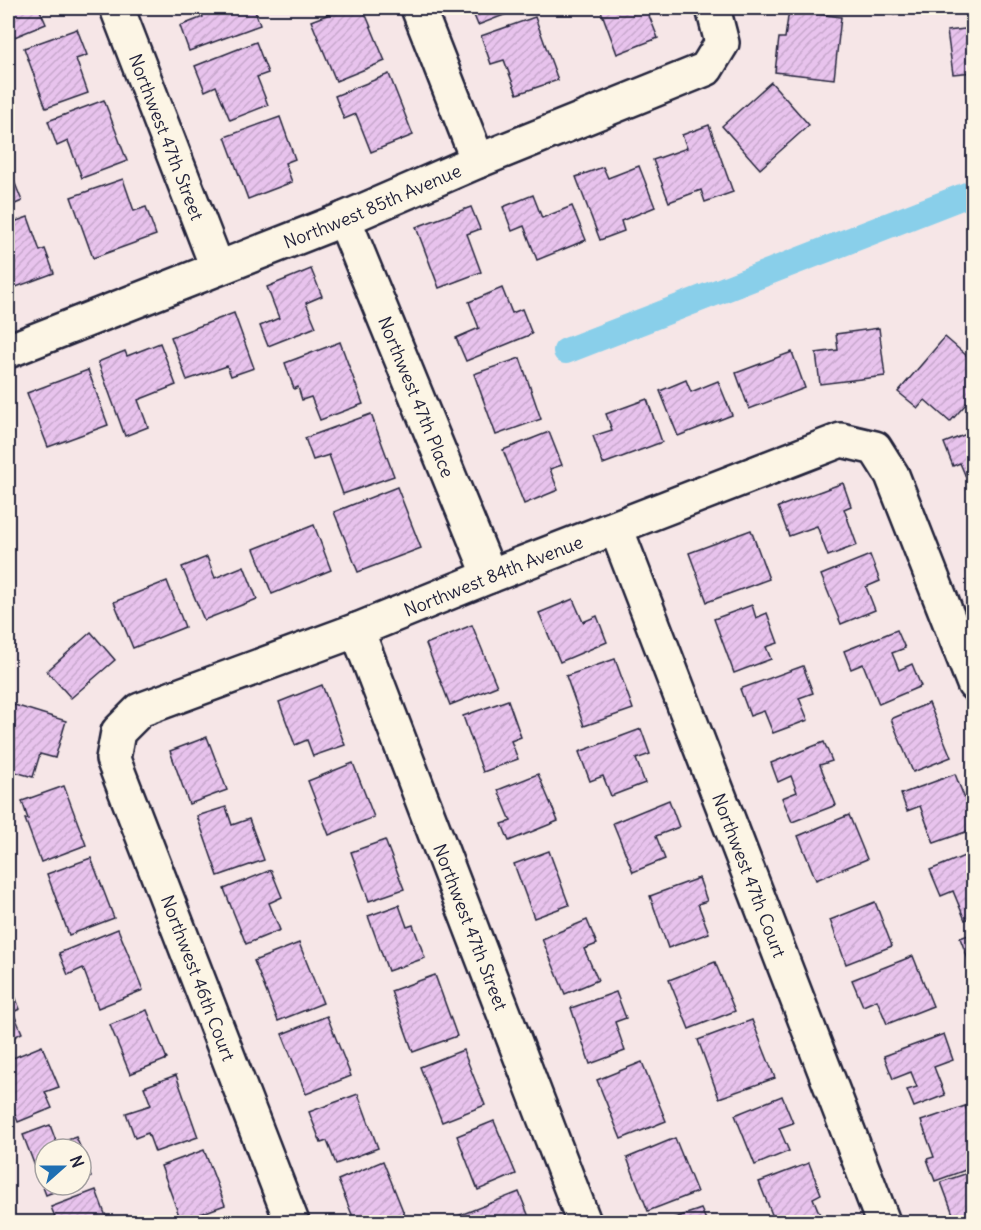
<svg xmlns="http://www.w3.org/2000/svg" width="981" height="1230" font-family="Delius,sans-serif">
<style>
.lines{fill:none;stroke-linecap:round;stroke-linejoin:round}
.canal{stroke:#89cfea;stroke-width:26}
.building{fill:url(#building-hatch);stroke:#22223b;stroke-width:1.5}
.minor-casing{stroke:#22223b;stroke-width:38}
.minor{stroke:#fcf5e5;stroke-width:33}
.labels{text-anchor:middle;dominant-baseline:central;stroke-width:6;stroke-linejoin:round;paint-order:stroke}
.street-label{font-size:18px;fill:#22223b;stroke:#fcf5e5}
</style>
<defs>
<pattern id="building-hatch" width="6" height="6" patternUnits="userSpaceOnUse" patternTransform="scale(1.5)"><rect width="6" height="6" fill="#e8c3ed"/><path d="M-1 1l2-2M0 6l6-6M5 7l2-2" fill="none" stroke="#c7a7cc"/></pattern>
</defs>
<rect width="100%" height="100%" fill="#f6e6e7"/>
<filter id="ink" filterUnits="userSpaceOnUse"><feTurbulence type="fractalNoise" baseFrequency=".0167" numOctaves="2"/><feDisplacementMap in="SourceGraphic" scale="12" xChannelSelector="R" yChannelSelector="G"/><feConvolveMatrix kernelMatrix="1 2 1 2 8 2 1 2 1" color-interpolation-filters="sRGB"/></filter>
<g filter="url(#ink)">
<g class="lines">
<!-- canal -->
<path class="canal" d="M566,351L974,192"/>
</g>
<!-- building -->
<g class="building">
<path d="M8,8H39L46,24L12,38L8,27Z"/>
<path d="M200,8H254L260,25L189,51L180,26L203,17Z"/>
<path d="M345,8H363L385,61L336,81L311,21Z"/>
<path d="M471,8H522L478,25Z"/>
<path d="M600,8H646L658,38L617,54Z"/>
<path d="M891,8H913L894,15Z"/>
<path d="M789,10L841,17L834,79L775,72L779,38H785Z"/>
<path d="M535,17L558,80L517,94L504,60L491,64L481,36Z"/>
<path d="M974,28V72L953,74L947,31Z"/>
<path d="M77,29L87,55L76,59L88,93L46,108L24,48Z"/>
<path d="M256,42L268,73L257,77L268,105L230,120L216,86L205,91L195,66Z"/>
<path d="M389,74L413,135L371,152L356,114L344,119L335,96Z"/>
<path d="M771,82L809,125L760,169L722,126Z"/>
<path d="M104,100L127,161L82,178L68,141L57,146L48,121Z"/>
<path d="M280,117L295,159L285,163L292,182L248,199L225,137Z"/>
<path d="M709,125L733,192L705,202L701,190L669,202L653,160L687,148L682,135Z"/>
<path d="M8,166L22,201L8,207Z"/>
<path d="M639,166L655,207L621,221L624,231L600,240L576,177L603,167L608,178Z"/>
<path d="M123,179L134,211L146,207L156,235L93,258L71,197Z"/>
<path d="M533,195L542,218L572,206L586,240L537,260L524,226L512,231L503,207Z"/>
<path d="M471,207L480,229L467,234L481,272L439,288L416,227Z"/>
<path d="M28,217L40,251L45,249L54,273L8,290V224Z"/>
<path d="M311,269L322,296L306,303L316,327L268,346L260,326L279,318L267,287Z"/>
<path d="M502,288L512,313L522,309L532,334L466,361L456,338L479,328L469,302Z"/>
<path d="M234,313L254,368L231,376L227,366L187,380L171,337Z"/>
<path d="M879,328L885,376L820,384L816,353L838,350L836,334Z"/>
<path d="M945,337L974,362V395L950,422L925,400L918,408L898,392Z"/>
<path d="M340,342L363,404L320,420L311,397L302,400L298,387L294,389L285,363Z"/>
<path d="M160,343L176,385L138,400L148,427L125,436L98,362L125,351L127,356Z"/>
<path d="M792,352L805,388L749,409L736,373Z"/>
<path d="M520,358L541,419L496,435L474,374Z"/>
<path d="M88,370L108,425L48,447L27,393Z"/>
<path d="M686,380L691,392L718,381L732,415L678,436L660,391Z"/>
<path d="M647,399L662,442L603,464L593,436L612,430L606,414Z"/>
<path d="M371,414L394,476L343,494L329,455L313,460L305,438Z"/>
<path d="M974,431V496L960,463L953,466L944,443Z"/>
<path d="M549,432L562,465L550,469L558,490L524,504L503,450Z"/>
<path d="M843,483L851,506L844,509L857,545L828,556L817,526L789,536L778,507Z"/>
<path d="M397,487L421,548L358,572L334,512Z"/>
<path d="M314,525L331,570L272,594L254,549Z"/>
<path d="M751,530L769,579L707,602L689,553Z"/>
<path d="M870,555L880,581L866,587L875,610L841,624L821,575Z"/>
<path d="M207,557L215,578L244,566L257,599L204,620L182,567Z"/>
<path d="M167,581L185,627L133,648L114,602Z"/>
<path d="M573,599L583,622L597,616L607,642L560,662L539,613Z"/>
<path d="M752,605L756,618L767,613L778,643L766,647L771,659L734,673L714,619Z"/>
<path d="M472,625L497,686L450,705L426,644Z"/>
<path d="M897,630L905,648L892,653L899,670L912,664L921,686L879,704L863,664L851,669L844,651Z"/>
<path d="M91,632L115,660L71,698L47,671Z"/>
<path d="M615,659L633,709L584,726L566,676Z"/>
<path d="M803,666L813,693L799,698L808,720L773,733L764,711L750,716L740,689Z"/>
<path d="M322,685L345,745L313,756L307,740L295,745L279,702Z"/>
<path d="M508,700L521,737L511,741L518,759L483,772L463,716Z"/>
<path d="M8,703L66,721L55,758L40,754L33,777L8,770Z"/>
<path d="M929,703L951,757L913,772L891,719Z"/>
<path d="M641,729L650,754L636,759L645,783L611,796L603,776L590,781L579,752Z"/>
<path d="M207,737L227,790L189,804L170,751Z"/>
<path d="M824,742L832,761L820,765L836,805L792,822L782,798L797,792L791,776L778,782L771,763Z"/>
<path d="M353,763L374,817L329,835L308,781Z"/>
<path d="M538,774L558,821L509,841L502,824L511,821L498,790Z"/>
<path d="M955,774L974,822V829L934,843L920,806L907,811L901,794Z"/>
<path d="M64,786L86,845L41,862L25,819H28L22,801Z"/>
<path d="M669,800L679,827L656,836L665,859L633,872L613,823Z"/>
<path d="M226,807L232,825L249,819L264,860L218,876L197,816Z"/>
<path d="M849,815L867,859L816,880L798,836Z"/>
<path d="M385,840L404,889L369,901L351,852Z"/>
<path d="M549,851L569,905L534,918L514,864Z"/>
<path d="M974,852V916L965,920L953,891L941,896L930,870Z"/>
<path d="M91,858L114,918L69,935L47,874Z"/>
<path d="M271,870L282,897L269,903L280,930L246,944L224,889Z"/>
<path d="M699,878L707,901L698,904L709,933L668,948L650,896Z"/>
<path d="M875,902L892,946L846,964L830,920Z"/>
<path d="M399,905L407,927L413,925L425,958L388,971L368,916Z"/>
<path d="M587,920L597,944L584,949L598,980L565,994L542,939Z"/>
<path d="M118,929L143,990L98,1008L83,968L68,975L59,953Z"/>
<path d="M974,933V975L960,938Z"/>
<path d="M299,943L323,1003L278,1021L254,961Z"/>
<path d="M913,956L933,1006L887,1024L877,1000L863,1006L852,980Z"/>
<path d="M715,962L735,1011L689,1029L669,980Z"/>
<path d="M435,975L457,1036L413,1052L391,991Z"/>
<path d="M8,978L20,1009L13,1012L22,1033L8,1040Z"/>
<path d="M616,992L626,1018L615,1022L625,1051L590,1064L571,1008Z"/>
<path d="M147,1010L167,1059L130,1074L110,1025Z"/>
<path d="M327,1016L351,1076L306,1094L282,1034Z"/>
<path d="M752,1020L775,1078L719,1098L698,1040Z"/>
<path d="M944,1034L953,1060L934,1067L945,1095L914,1107L907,1090L917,1087L911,1072L893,1079L884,1056Z"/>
<path d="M42,1046L59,1087L45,1092L52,1108L18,1122L8,1097V1060Z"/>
<path d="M463,1050L485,1105L442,1122L420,1067Z"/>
<path d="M642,1062L666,1121L621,1139L597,1080Z"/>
<path d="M176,1075L198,1137L155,1152L148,1133L135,1138L126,1113L151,1105L144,1087Z"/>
<path d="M358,1094L378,1148L336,1164L327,1141L321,1143L309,1112Z"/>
<path d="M782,1096L793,1123L779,1128L789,1151L755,1165L735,1115Z"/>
<path d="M965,1106L974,1130V1139L967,1141L974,1160V1167L935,1181L927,1159L934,1157L921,1121Z"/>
<path d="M494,1121L516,1174L478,1190L457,1136Z"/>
<path d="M50,1125L57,1144L76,1137L81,1149H45V1185H71L46,1195L23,1135Z"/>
<path d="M675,1138L697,1192L648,1211L627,1158Z"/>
<path d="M81,1150L91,1177L81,1181Z"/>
<path d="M204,1150L225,1205L181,1221L161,1166Z"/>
<path d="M383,1161L407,1221L355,1222L338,1180Z"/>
<path d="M809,1163L821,1194L813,1198L823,1222H775L759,1182Z"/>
<path d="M974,1171V1222H956L941,1182Z"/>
<path d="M96,1190L108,1222H57L51,1207Z"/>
<path d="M519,1192L531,1222H461L458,1216Z"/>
<path d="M701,1209L707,1222H663Z"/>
</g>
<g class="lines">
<!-- minor casing -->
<g class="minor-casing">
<g id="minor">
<path id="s1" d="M117,8L217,267"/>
<path d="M418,8L478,161"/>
<path id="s2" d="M344,219L490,576"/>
<path id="s3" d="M8,351L344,219L478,161L706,69L722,43L713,8"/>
<path id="s4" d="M616,528L883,1222"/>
<path id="s5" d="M357,630L584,1222"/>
<path id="s6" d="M292,1222L113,759L118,732L140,710L357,630L490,576L841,440L875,448L892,475L974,684"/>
</g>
</g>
<!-- minor -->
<use href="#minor" class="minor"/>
</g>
</g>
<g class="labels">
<!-- street labels -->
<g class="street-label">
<text stroke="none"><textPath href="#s1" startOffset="138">Northwest 47th Street</textPath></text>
<text stroke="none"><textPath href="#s3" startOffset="392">Northwest 85th Avenue</textPath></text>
<text stroke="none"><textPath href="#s2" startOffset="192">Northwest 47th Place</textPath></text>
<text stroke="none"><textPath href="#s6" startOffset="933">Northwest 84th Avenue</textPath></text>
<text stroke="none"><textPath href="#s4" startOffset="372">Northwest 47th Court</textPath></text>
<text stroke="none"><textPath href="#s5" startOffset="318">Northwest 47th Street</textPath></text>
<text transform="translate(198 978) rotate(69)">Northwest 46th Court</text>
</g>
</g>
<!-- margin -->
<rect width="981" height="1230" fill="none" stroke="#fcf5e5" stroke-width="30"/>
<rect x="15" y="15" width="951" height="1200" fill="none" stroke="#22223b" stroke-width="2" filter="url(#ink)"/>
<!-- north arrow -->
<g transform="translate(63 1167) rotate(69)"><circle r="28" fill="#fcf5e5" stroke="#a5a1a1" stroke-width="1.5"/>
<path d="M0-4.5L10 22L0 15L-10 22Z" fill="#1f6fb2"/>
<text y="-9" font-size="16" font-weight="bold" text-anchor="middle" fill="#22223b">N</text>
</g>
</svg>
